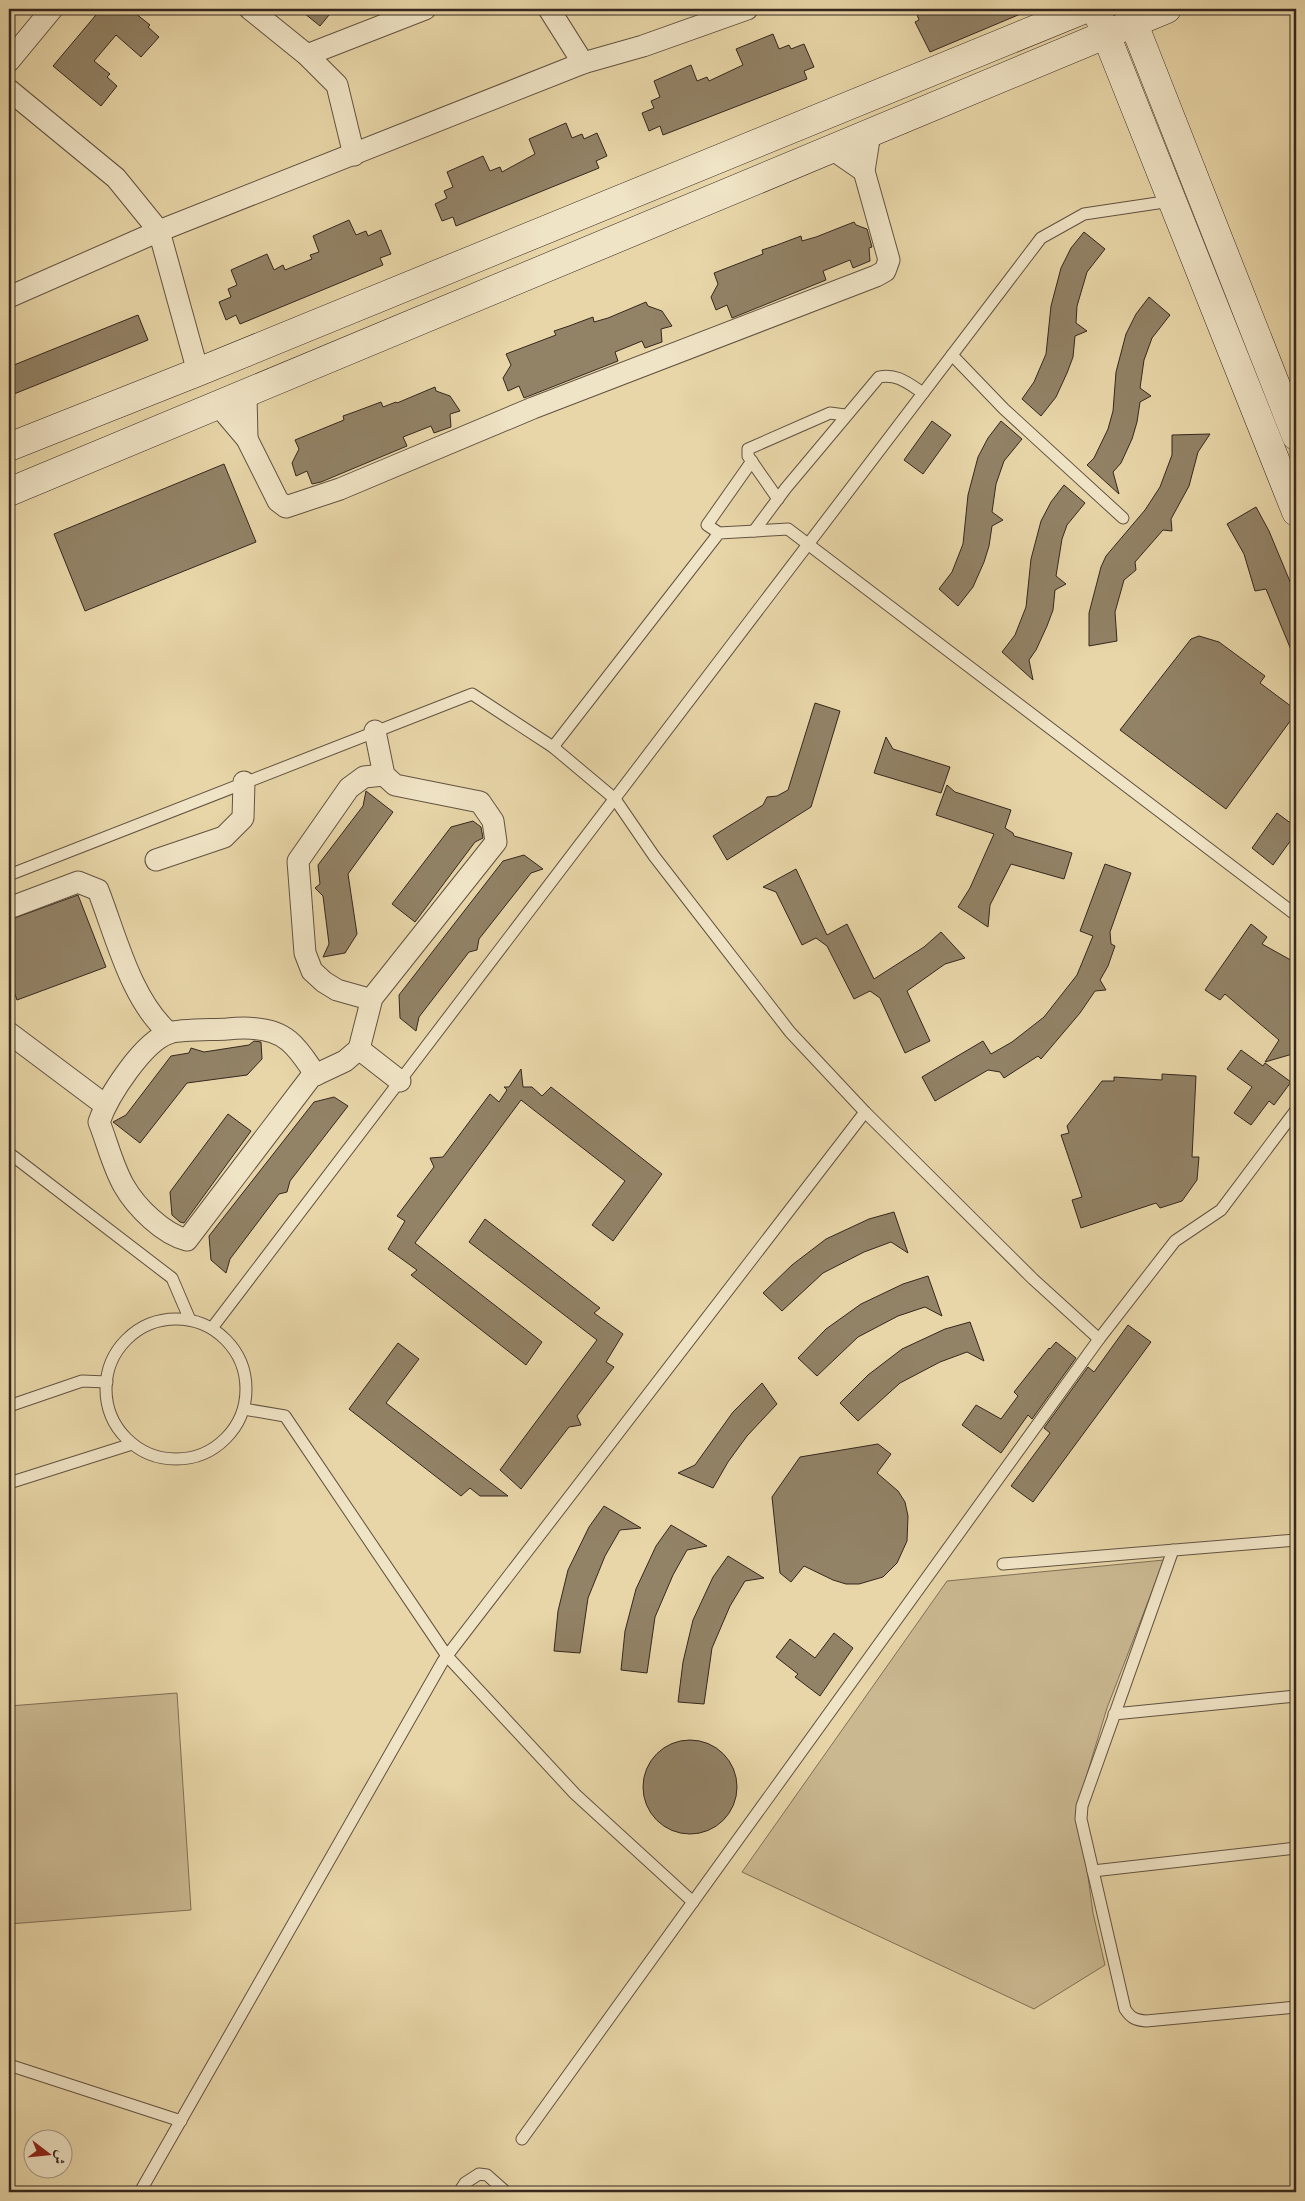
<svg xmlns="http://www.w3.org/2000/svg" width="1305" height="2201" font-family="Vollkorn,Amiri,serif">
<style>
.green{fill:#cab891;stroke:#807058}
.building{fill:#928266;stroke:#35271f}
.lines{fill:none;stroke-linecap:round;stroke-linejoin:round}
.lane-casing{stroke:#625341;stroke-width:13}
.street-casing{stroke:#625341;stroke-width:23}
.secondary-casing{stroke:#35271f;stroke-width:29}
.lane{stroke:#f0e4c6;stroke-width:11}
.street{stroke:#f0e4c6;stroke-width:21}
.secondary{stroke:#f0e4c6;stroke-width:28}
</style>
<rect width="100%" height="100%" fill="#e8d6a8"/>
<filter id="stains"><feTurbulence type="fractalNoise" baseFrequency=".004" numOctaves="4"/><feColorMatrix values="0 0 0 0 .2 0 0 0 0 .09 0 0 0 0 .02 0 0 0 .5 -.17"/></filter>
<radialGradient id="worn" r=".72"><stop offset=".6" stop-color="#630" stop-opacity="0"/><stop offset="1" stop-color="#630" stop-opacity=".3"/></radialGradient>
<!-- green -->
<g class="green">
<path d="M1164,1560L1107,1708L1078,1804L1093,1913L1105,1965L1034,2009L742,1872L947,1581Z"/>
<path d="M177,1693L191,1910L9,1924V1706Z"/>
</g>
<!-- building -->
<g class="building">
<path d="M101,9H130L150,25L148,27L159,37L141,57L116,35L94,61L110,74L107,77L117,86L101,106L53,66Z"/>
<path d="M299,9H334L320,26Z"/>
<path d="M915,9H1029L1030,10L930,52L915,22L919,20Z"/>
<path d="M773,34L779,49L789,45L791,49L804,44L814,67L804,71L807,79L663,135L660,126L649,131L642,113L654,108L651,101L660,97L654,81L691,65L697,81L707,77L709,81L743,65L736,49Z"/>
<path d="M566,123L572,138L582,134L584,139L597,133L607,156L596,161L599,168L456,226L453,217L442,221L435,204L447,198L444,191L453,187L447,172L483,156L490,171L500,167L502,172L535,154L529,139Z"/>
<path d="M349,220L356,235L366,231L368,236L381,230L391,254L380,258L383,265L240,324L236,315L226,320L219,302L231,297L228,289L237,285L231,270L267,254L274,270L283,265L285,270L312,259L310,255L319,252L313,236Z"/>
<path d="M854,222L856,225L867,229L872,247L869,248L870,261L853,268L850,260L823,271L826,280L732,318L727,305L716,310L711,297L718,284L714,273L763,254L762,250L777,245L801,236L802,241L816,237Z"/>
<path d="M1084,232L1105,249L1087,272L1077,306L1076,323L1087,331L1075,336L1073,357L1067,373L1056,397L1041,416L1022,399L1034,382L1046,354L1051,306L1061,268L1071,248Z"/>
<path d="M1149,297L1170,315L1152,338L1144,360L1140,388L1151,396L1140,402L1137,422L1132,439L1121,463L1113,472L1119,494L1087,465L1094,458L1108,429L1113,411L1116,372L1126,334L1136,314Z"/>
<path d="M646,302L648,306L662,311L672,326L661,329L662,342L645,348L642,341L615,352L618,361L524,398L519,386L508,391L503,378L511,365L506,354L556,335L554,331L569,326L593,317L594,322L608,318Z"/>
<path d="M138,315L148,340L9,396V367Z"/>
<path d="M435,387L436,391L450,396L460,411L450,414L451,427L434,433L431,426L403,437L407,446L321,482L312,484L307,471L296,476L292,463L299,449L295,440L344,420L343,416L357,411L381,402L383,407L396,402L397,403Z"/>
<path d="M932,421L951,435L923,474L904,460Z"/>
<path d="M1001,421L1022,439L1004,461L996,484L992,512L1003,520L992,526L989,546L984,562L973,587L958,606L939,589L952,572L963,544L968,495L978,457L988,438Z"/>
<path d="M1210,434L1198,452L1189,486L1171,519L1172,531L1163,530L1135,562L1136,570L1124,580L1115,612L1117,641L1089,646V613L1101,567L1106,556L1145,510L1160,487L1172,455V435Z"/>
<path d="M224,464L256,542L85,611L54,534Z"/>
<path d="M1064,485L1085,503L1067,525L1062,539L1056,576L1066,584L1055,590L1053,610L1047,626L1036,650L1029,660L1033,680L1002,652L1015,635L1026,607L1031,559L1041,521L1051,502Z"/>
<path d="M1256,507L1269,531L1296,596V662L1266,589L1255,591L1244,554L1227,524Z"/>
<path d="M1199,636L1219,642L1265,676L1260,683L1296,710V713L1226,809L1120,730L1191,639Z"/>
<path d="M815,703L840,711L811,807L727,860L713,836L763,805L767,797L777,796L788,790Z"/>
<path d="M886,737L893,749L950,767L941,793L874,773Z"/>
<path d="M947,785L955,792L1011,810L1005,828L1013,833L1014,836L1072,853L1064,879L1011,864L990,905L988,927L958,907L970,888L994,834L936,815Z"/>
<path d="M366,791L393,812L348,874L357,934L345,953L323,957L329,944L323,896L315,888L320,884L318,865L363,806Z"/>
<path d="M1277,813L1296,827V833L1273,865L1252,848Z"/>
<path d="M473,821L481,827L483,838L475,842L415,922L392,904L451,827Z"/>
<path d="M524,855L543,869L531,873L479,939L477,950L469,952L419,1017L416,1031L400,1018L399,995L503,861Z"/>
<path d="M1105,864L1131,873L1110,932L1111,944L1115,946L1108,966L1100,980L1106,990L1095,991L1080,1013L1041,1059L1038,1056L1004,1078L1000,1072L988,1070L935,1101L922,1077L983,1041L991,1054L1012,1042L1044,1017L1077,975L1093,936L1080,931Z"/>
<path d="M796,869L827,935L847,924L874,979L924,947L941,932L965,958L945,964L907,991L930,1041L905,1053L880,998L870,991L854,999L827,946L816,938L802,945L776,892L763,887Z"/>
<path d="M78,895L106,967L17,1000L9,978V920Z"/>
<path d="M1251,924L1267,937L1262,944L1296,963V1053L1265,1062L1279,1040L1225,994L1220,1000L1205,990Z"/>
<path d="M254,1041L261,1042L262,1059L247,1075L187,1083L140,1143L113,1122L126,1115L171,1056L189,1053L191,1048L204,1052L249,1045Z"/>
<path d="M1241,1050L1263,1066L1265,1063L1291,1082L1274,1105L1269,1101L1251,1125L1234,1113L1252,1087L1227,1069Z"/>
<path d="M521,1069L523,1087H532L542,1096L551,1087L662,1174L613,1241L592,1225L625,1181L521,1100L415,1243L542,1342L526,1365L411,1275L417,1270L388,1249L405,1221L397,1216L434,1167L430,1158L443,1157L490,1094L499,1102L507,1090L504,1087H509Z"/>
<path d="M1162,1074L1196,1076L1192,1157H1199L1197,1180L1182,1201L1160,1208L1156,1203L1081,1228L1072,1200L1082,1197L1061,1135L1069,1133L1067,1126L1102,1081H1114V1077L1162,1080Z"/>
<path d="M334,1097L348,1106L290,1181L287,1192L279,1194L230,1259L226,1273L211,1260L209,1236L314,1102Z"/>
<path d="M228,1114L251,1131L184,1223L180,1222L172,1215L170,1192Z"/>
<path d="M894,1212L908,1253L891,1242L864,1252L823,1273L782,1311L763,1293L792,1265L826,1239L869,1219Z"/>
<path d="M485,1219L600,1308L594,1313L623,1334L606,1362L614,1367L577,1416L581,1425L569,1427L521,1489L500,1470L597,1340L469,1242Z"/>
<path d="M928,1276L942,1316L925,1307L898,1316L858,1337L817,1376L798,1358L826,1329L861,1304L903,1284Z"/>
<path d="M970,1322L984,1361L967,1352L940,1362L900,1383L858,1421L840,1403L868,1375L902,1349L945,1329Z"/>
<path d="M1128,1325L1151,1342L1033,1502L1011,1486L1050,1433L1044,1428L1088,1367L1094,1372Z"/>
<path d="M1056,1342L1076,1358L1032,1419L1028,1415L1001,1453L962,1425L976,1405L1001,1419L1018,1396L1014,1392L1049,1348L1050,1349Z"/>
<path d="M398,1343L419,1359L386,1403L508,1496H480L470,1488L461,1496L349,1409Z"/>
<path d="M762,1383L777,1404L747,1436L728,1462L713,1488L678,1473L695,1465L733,1412Z"/>
<path d="M878,1444L891,1454L877,1473L898,1491L905,1502L908,1516L907,1541L897,1563L883,1577L859,1584H846L833,1580L804,1566L791,1582L780,1573L772,1497L800,1457Z"/>
<path d="M604,1506L641,1528L620,1530L605,1556L588,1598L580,1653L554,1651L558,1611L568,1570L589,1527Z"/>
<path d="M671,1525L707,1546L687,1550L673,1575L655,1617L647,1673L621,1670L625,1631L636,1589L656,1546Z"/>
<path d="M728,1556L764,1578L745,1581L730,1606L712,1648L704,1704L678,1702L683,1662L693,1620L713,1577Z"/>
<path d="M834,1633L853,1648L820,1696L795,1677L798,1674L776,1657L790,1639L815,1658Z"/>
<circle cx="690" cy="1787" r="47"/>
</g>
<g class="lines">
<!-- lane casing -->
<g class="lane-casing">
<g id="lane">
<path d="M952,355L1004,409L1123,518"/>
<path d="M778,499L748,456V449L830,413L845,415"/>
<path d="M754,531L786,488L879,377C897,373 909,384 923,393"/>
<path d="M719,533L707,525L752,461"/>
<path d="M553,747L719,533L788,529L1296,915"/>
<path d="M9,875L472,694L553,747L615,799L654,856L790,1032L865,1112L1033,1279L1099,1339"/>
<path d="M9,1153L172,1278L190,1320"/>
<circle cx="176" cy="1389" r="70"/>
<path d="M212,1328L1041,238L1084,214L1171,201"/>
<path d="M9,1406L82,1381L107,1382"/>
<path d="M244,1409L285,1416L447,1656L575,1794L693,1902"/>
<path d="M9,1483L132,1444"/>
<path d="M1173,1550L1082,1806L1081,1819L1125,2009C1131,2018 1135,2020 1146,2021L1296,2007"/>
<path d="M1003,1564L1296,1540"/>
<path d="M1114,1714L1296,1696"/>
<path d="M1093,1871L1296,1848"/>
<path d="M9,2065L181,2121"/>
<path d="M522,2139L1099,1339L1175,1241L1221,1210L1296,1110"/>
<path d="M140,2192L443,1661L865,1112"/>
<path d="M459,2192L465,2183L479,2174L487,2175L506,2192"/>
</g>
</g>
<!-- street casing -->
<g class="street-casing">
<g id="street">
<path d="M250,9L307,55L337,85L354,155"/>
<path d="M549,9L583,63"/>
<path d="M307,55L425,9"/>
<path d="M9,61L52,9"/>
<path d="M9,90L116,178L159,231L198,372"/>
<path d="M832,149L864,171"/>
<path d="M9,297L159,231L583,63L643,46L747,9"/>
<path d="M246,395L247,439"/>
<path d="M219,406L247,439L278,501L286,507L340,489L533,408L876,276L885,271L889,260L864,171L870,133"/>
<path d="M156,860L224,837L243,818L244,782"/>
<path d="M9,908L78,882L98,890C116,936 131,1000 169,1033"/>
<path d="M372,998L369,999L337,990L324,982L312,971L305,953L298,861L349,788L364,777L384,775"/>
<path d="M9,1033L105,1105"/>
<path d="M359,1049L400,1081"/>
<path d="M316,1075C308,1064 300,1050 289,1041C273,1027 247,1027 227,1029C213,1030 181,1029 169,1033C143,1042 108,1096 99,1122C107,1142 113,1167 124,1186C136,1207 163,1234 187,1240L311,1077L345,1061L359,1049L372,998L496,842L493,821L480,802L395,785L384,775L375,731"/>
</g>
</g>
<!-- secondary casing -->
<g class="secondary-casing">
<g id="secondary">
<path d="M1128,9L1296,436"/>
<path d="M1099,17L1296,512"/>
<path d="M9,447L198,372L1085,9"/>
<path d="M9,492L1167,9"/>
</g>
</g>
<!-- lane -->
<use href="#lane" class="lane"/>
<!-- street -->
<use href="#street" class="street"/>
<!-- secondary -->
<use href="#secondary" class="secondary"/>
</g>
<!-- margin -->
<rect width="1305" height="2201" fill="none" stroke="#e8d6a8" stroke-width="30"/>
<rect x="10" y="10" width="1285" height="2181" fill="none" stroke="#35271f" stroke-width="2.5"/>
<rect x="15" y="15" width="1275" height="2171" fill="none" stroke="#35271f"/>
<!-- north arrow -->
<g transform="translate(48 2154) rotate(106)"><circle r="24" fill="#f0e4c6" stroke="#a59883"/>
<path d="M0-4L9 19L0 12L-9 19Z" fill="#8f2418"/>
<text y="-8" font-size="14" font-weight="bold" text-anchor="middle" fill="#35271f">ش</text>
</g>
<rect width="100%" height="100%" filter="url(#stains)"/>
<rect width="100%" height="100%" fill="url(#worn)"/>
</svg>
